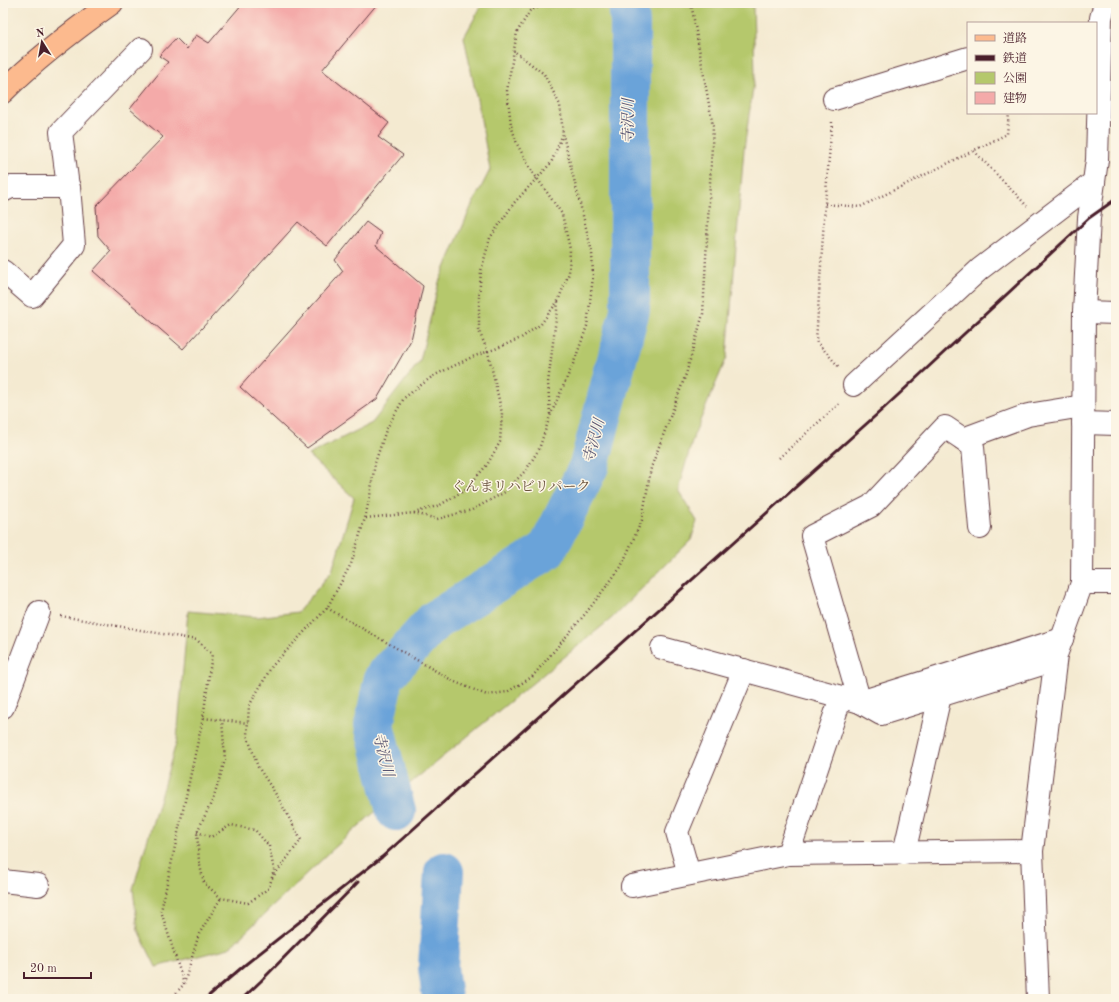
<svg xmlns="http://www.w3.org/2000/svg" width="1119" height="1002" font-family="'Old Standard TT','Noto Serif JP',serif">
<style>
.green{fill:#b5c86c;stroke:#80744c}
.lines{fill:none;stroke-linecap:round;stroke-linejoin:round}
.river{stroke:#6aa3d9;stroke-width:40}
.building{fill:#f4aaa9}
.minor-casing{stroke:#643d44;stroke-width:24}
.major-casing{stroke:#643d44;stroke-width:24}
.path{stroke:#643d44;stroke-width:2.5;stroke-dasharray:1 3;stroke-linecap:butt}
.minor{stroke:#fff;stroke-width:22}
.major{stroke:#fcba8e;stroke-width:22}
.rail{stroke:#4a1f2b;stroke-width:3}
.labels{text-anchor:middle;dominant-baseline:central;stroke-width:3;stroke-linejoin:round;paint-order:stroke}
.park-label{font-size:14px;fill:#6a523e;stroke:#fcf5e5}
.water-label{font-size:15px;font-style:italic;fill:#575471;stroke:#fcf5e5}
</style>
<rect width="100%" height="100%" fill="#fcf5e5"/>
<filter id="ink" filterUnits="userSpaceOnUse"><feTurbulence type="fractalNoise" baseFrequency=".025" numOctaves="2"/><feDisplacementMap in="SourceGraphic" scale="8" xChannelSelector="R" yChannelSelector="G"/><feConvolveMatrix kernelMatrix="1 2 1 2 8 2 1 2 1" color-interpolation-filters="sRGB"/></filter>
<filter id="wash" filterUnits="userSpaceOnUse"><feTurbulence type="fractalNoise" baseFrequency=".012" numOctaves="4" result="noise"/><feDisplacementMap in="SourceGraphic" scale="16" xChannelSelector="R" yChannelSelector="G"/><feGaussianBlur stdDeviation="0.9" result="paint"/><feColorMatrix in="noise" values="0 0 0 0 0 0 0 0 0 0 0 0 0 0 0 0 0 1.4 0 .05"/><feComposite in="paint" operator="in"/></filter>
<g filter="url(#wash)">
<rect width="100%" height="100%" fill="#f4ead1"/>
<!-- green -->
<path class="green" d="M483,3H753L755,75L744,149L727,357L694,435L678,490L697,521L691,540L612,618L369,817L331,851L229,948L156,967L138,930L133,889L177,740L188,611L257,617L298,612L332,571L354,498L308,455L372,423L420,361L439,282L471,207L490,170L480,114L464,37Z"/>
<g class="lines">
<!-- river -->
<g class="river">
<path d="M396,811L374,725L384,677L434,621L547,550L589,466L630,310V23L628,3"/>
<path d="M442,999L438,967L444,872"/>
</g>
</g>
<g id="blocks">
<!-- building -->
<g class="building">
<path d="M243,3H378L322,70L389,123L378,137L403,155L327,246L298,222L183,349L93,271L111,251L98,236L96,206L163,137L130,109L168,62L159,56L176,38L187,49L196,35L209,43Z"/>
<path d="M366,222L381,233L376,246L423,286L411,340L377,399L307,448L240,387L343,271L335,260Z"/>
</g>
</g>
</g>
<g filter="url(#ink)">
<use href="#blocks" fill-opacity="0" stroke="#643d44" stroke-width="1"/>
<g class="lines">
<!-- minor casing -->
<g class="minor-casing">
<g id="minor">
<path d="M834,99L968,58"/>
<path d="M68,187L61,132L141,49"/>
<path d="M3,191L11,187H69L74,245L32,296L3,271"/>
<path d="M1084,312L1116,313"/>
<path d="M854,385L980,269L1094,182"/>
<path d="M1083,423L1116,424"/>
<path d="M963,439L1028,415L1083,406"/>
<path d="M1082,583H1116"/>
<path d="M662,648L860,702L881,714L1055,660"/>
<path d="M860,702L812,536L871,506L945,427L963,439L973,447L980,528"/>
<path d="M860,702L1062,639"/>
<path d="M3,707L39,612"/>
<path d="M904,853L940,696"/>
<path d="M788,854L841,697"/>
<path d="M689,874L677,832L744,670"/>
<path d="M3,881L38,885"/>
<path d="M632,886L788,854L1032,851"/>
<path d="M1038,999L1032,851L1056,655L1082,583L1084,312L1089,218L1097,160L1101,18L1105,3"/>
</g>
</g>
<!-- major casing -->
<g class="major-casing">
<path id="major" d="M3,92C36,59 74,30 112,3"/>
</g>
<!-- path -->
<g class="path">
<path d="M832,122L825,204L816,341L839,367"/>
<path d="M974,151L1027,206"/>
<path d="M825,204L860,207L1007,134L1009,113"/>
<path d="M550,414L548,383L558,302"/>
<path d="M779,458L841,402"/>
<path d="M414,513L437,519L472,510L505,492L526,470L539,449L550,416L574,362L587,326L593,277L592,252L563,135"/>
<path d="M366,518L414,513L440,505L465,490L487,465L500,442L502,413L488,352L479,331V297L481,271L490,238L514,203L551,163L563,134L560,105L544,74L514,51"/>
<path d="M327,608L455,682L487,695L507,692L532,677L586,613L621,567L642,520L651,468L686,374L703,314L713,127L691,3"/>
<path d="M61,616L197,640L212,654L203,718L248,723"/>
<path d="M197,832L211,837L231,825L255,830L269,846L274,870L269,888L248,903L221,898L204,883L199,861L197,832L214,797L225,760L222,720"/>
<path d="M272,878L301,840L277,796L258,767L247,735L249,706L272,666L327,608L351,564L365,518L370,496L375,463L386,430L404,398L433,376L472,357L495,349L521,338L541,324L558,301L569,273L570,249L562,214L530,168L517,144L511,125L507,91L517,32L530,11L548,3"/>
<path d="M184,984L199,934L221,898"/>
<path d="M171,999L184,984L161,911L203,718"/>
</g>
<!-- minor -->
<use href="#minor" class="minor"/>
<!-- major -->
<use href="#major" class="major"/>
<!-- rail -->
<g class="rail">
<path d="M205,999L246,964L382,857L883,409L1089,218L1116,199"/>
<path d="M242,999L261,981L358,882"/>
</g>
</g>
</g>
<g class="labels">
<!-- park labels -->
<g class="park-label">
<text x="521" y="487">ぐんまリハビリパーク</text>
</g>
<!-- water labels -->
<g class="water-label">
<text transform="translate(629 121) rotate(-90)">寺沢川</text>
<text transform="translate(595 441) rotate(-75)">寺沢川</text>
<text transform="translate(382 755) rotate(76)">寺沢川</text>
</g>
</g>
<!-- margin -->
<rect width="1119" height="1002" fill="none" stroke="#fcf5e5" stroke-width="16"/>
<!-- legend -->
<rect x="967" y="22" width="130" height="92" fill="#fcf5e5" stroke="#b59f9b"/>
<rect x="975" y="35" width="20" height="6" fill="#fcba8e" stroke="#b59f9b"/>
<text x="1003" y="42" font-size="12" fill="#4a1f2b">道路</text>
<rect x="975" y="55" width="20" height="6" fill="#4a1f2b" stroke="#b59f9b"/>
<text x="1003" y="62" font-size="12" fill="#4a1f2b">鉄道</text>
<rect x="975" y="72" width="20" height="12" fill="#b5c86c" stroke="#b59f9b"/>
<text x="1003" y="82" font-size="12" fill="#4a1f2b">公園</text>
<rect x="975" y="92" width="20" height="12" fill="#f4aaa9" stroke="#b59f9b"/>
<text x="1003" y="102" font-size="12" fill="#4a1f2b">建物</text>
<!-- north arrow -->
<g transform="translate(42 42) rotate(349)" stroke="#fcf5e5" stroke-width="3" paint-order="stroke">
<path d="M0-3L7 15L0 10L-7 15Z" fill="#4a1f2b"/>
<text y="-6" font-size="11" font-weight="bold" text-anchor="middle" fill="#4a1f2b">N</text>
</g>
<!-- scale -->
<path d="M24 972v6h67v-6" fill="none" stroke="#4a1f2b" stroke-width="2"/>
<text x="30" y="972" font-size="12" fill="#4a1f2b" stroke="#fcf5e5" stroke-width="3" paint-order="stroke">20 m</text>
</svg>
